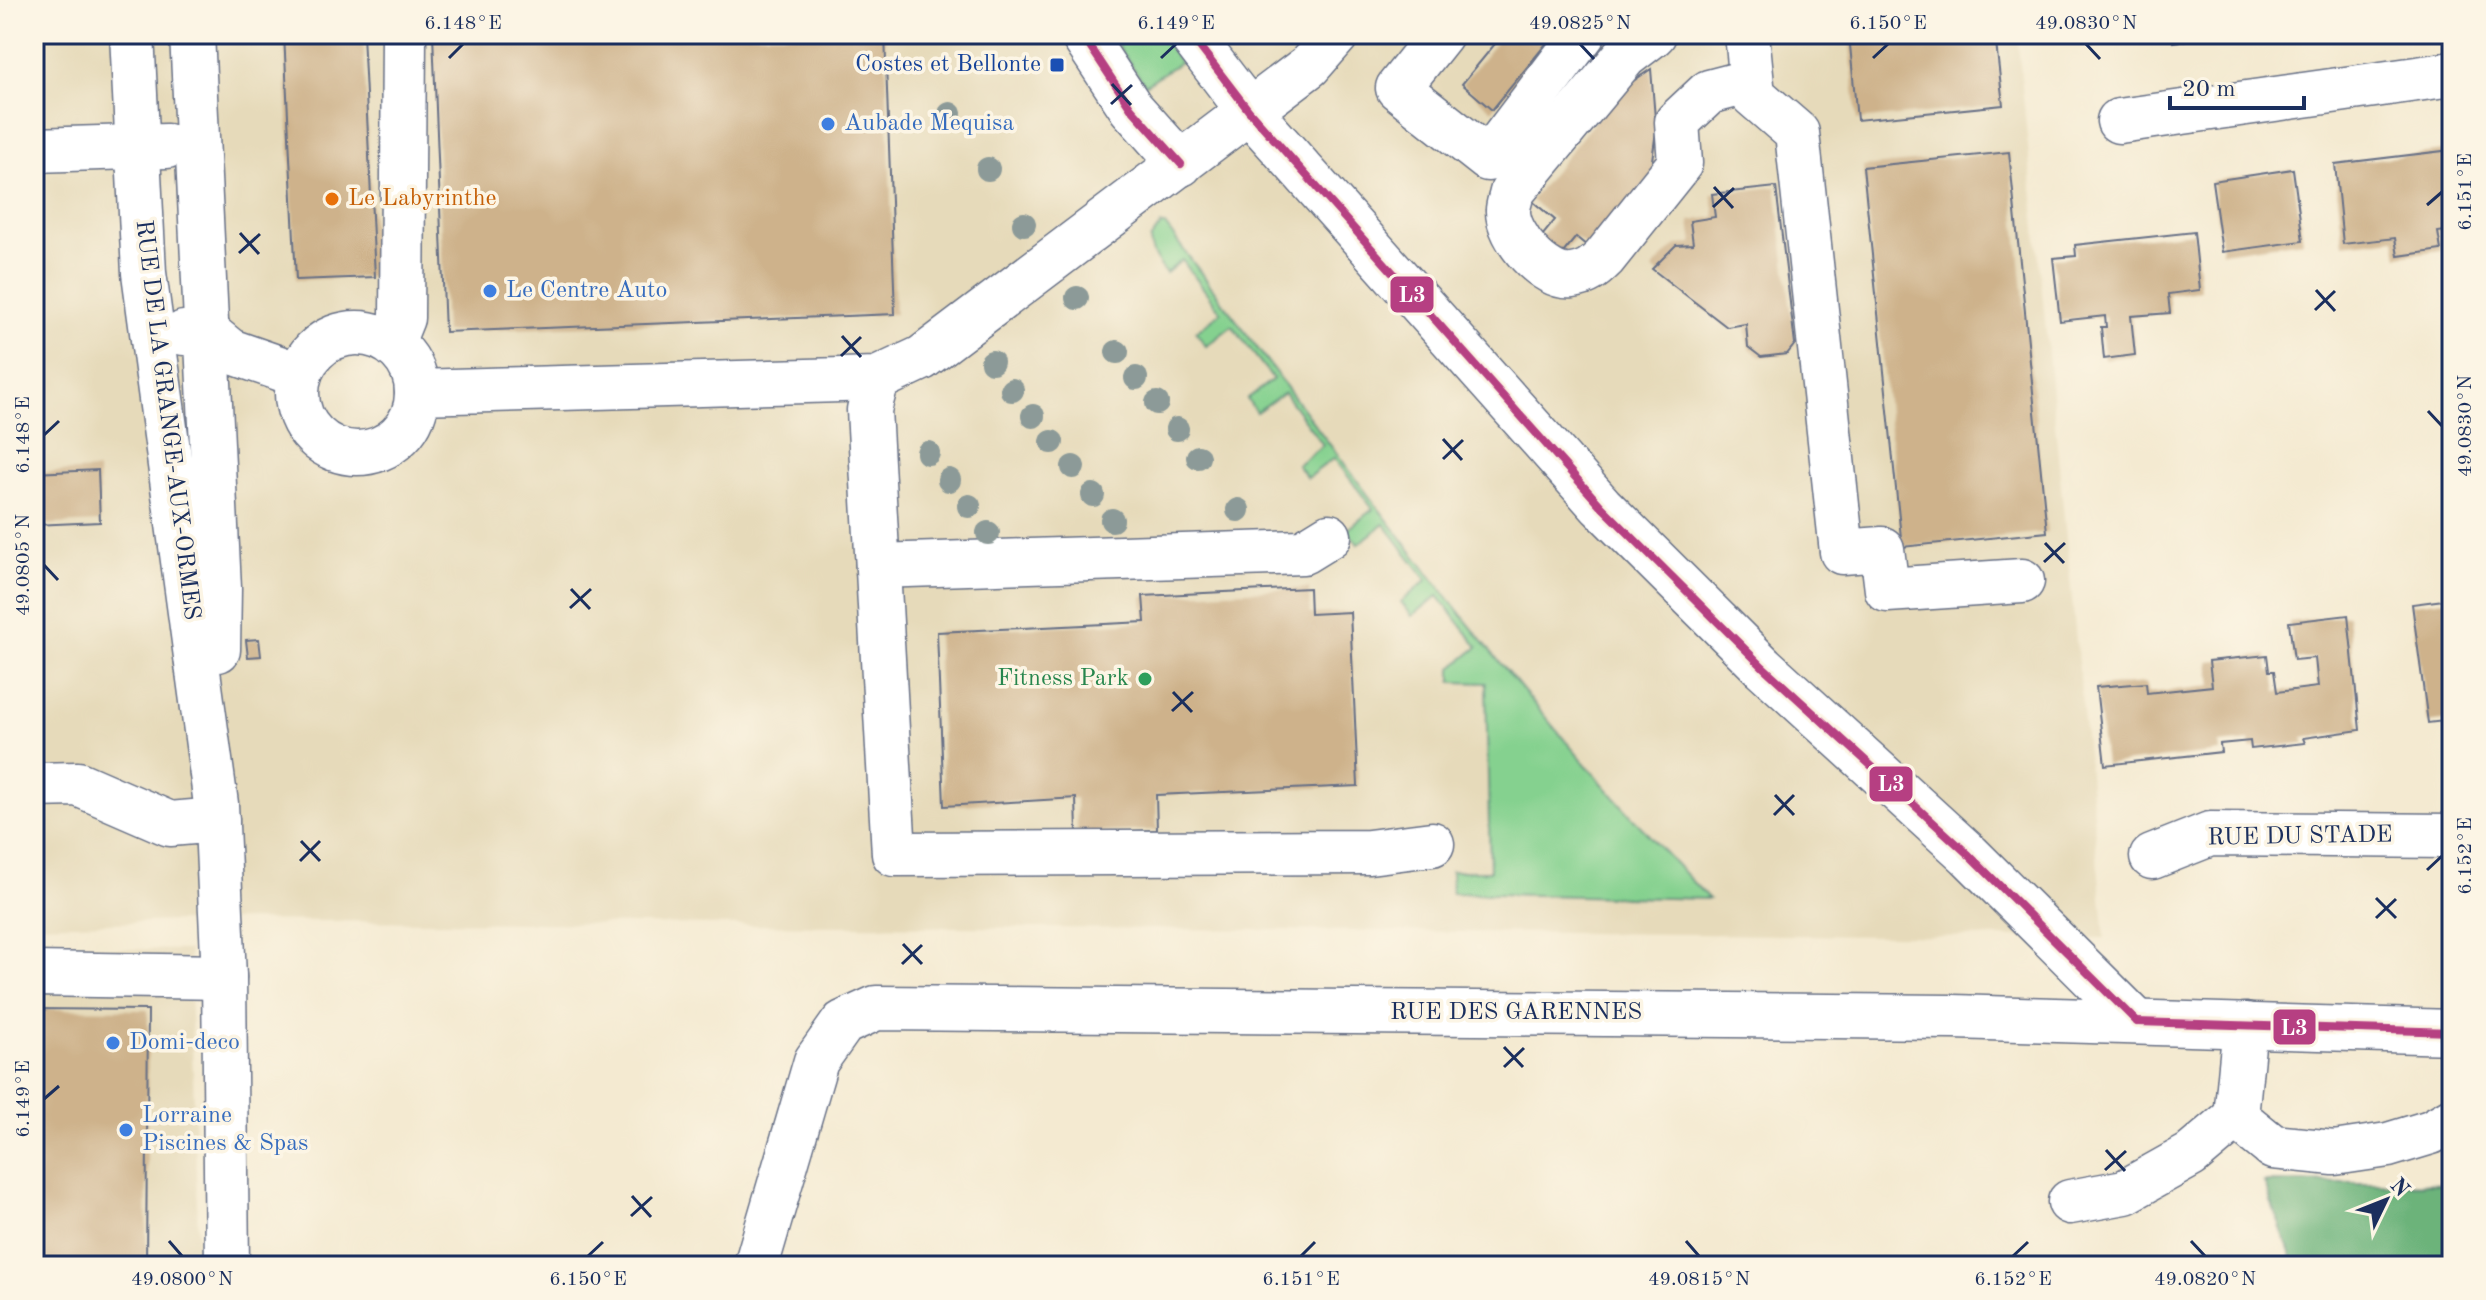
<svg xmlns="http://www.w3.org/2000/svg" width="2486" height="1300" font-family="'Old Standard TT',serif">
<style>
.built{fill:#e6daba}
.green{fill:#85d18f;stroke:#508076;stroke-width:2}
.forest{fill:#6cb37a;stroke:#44716c;stroke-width:2}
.building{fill:#ceb28b}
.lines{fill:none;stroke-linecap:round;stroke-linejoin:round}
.minor-casing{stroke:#677086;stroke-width:47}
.minor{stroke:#fff;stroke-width:44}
.bus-1-casing{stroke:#fcf5e5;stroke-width:14}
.bus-1{stroke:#b63f82;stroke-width:8}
.tree{fill:#8c9a98}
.ticks{fill:none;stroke:#1b2f5e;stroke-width:3}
.transit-dot{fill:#1a4fb4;stroke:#fcf5e5;stroke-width:3}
.shop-dot{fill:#3f7fe0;stroke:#fcf5e5;stroke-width:3}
.food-dot{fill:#e8710a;stroke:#fcf5e5;stroke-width:3}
.leisure-dot{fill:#2e9e5b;stroke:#fcf5e5;stroke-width:3}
.labels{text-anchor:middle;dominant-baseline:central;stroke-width:7;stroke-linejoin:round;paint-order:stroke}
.transit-label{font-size:24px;fill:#164399;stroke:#fcf5e5;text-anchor:end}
.shop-label{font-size:24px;fill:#366cbe;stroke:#fcf5e5;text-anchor:start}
.food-label{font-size:24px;fill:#c56008;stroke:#fcf5e5;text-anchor:start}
.street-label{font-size:24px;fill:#1b2f5e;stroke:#fcf5e5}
.leisure-label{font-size:24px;fill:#27864d;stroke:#fcf5e5;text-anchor:end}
.line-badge{stroke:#fcf5e5;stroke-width:3}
.badge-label{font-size:22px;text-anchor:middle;font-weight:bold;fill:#fff}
.neatline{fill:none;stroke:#1b2f5e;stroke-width:3}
.ticks-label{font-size:20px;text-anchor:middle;fill:#1b2f5e}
</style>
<rect width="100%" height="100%" fill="#fcf5e5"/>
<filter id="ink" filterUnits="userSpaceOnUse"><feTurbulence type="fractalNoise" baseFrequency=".0125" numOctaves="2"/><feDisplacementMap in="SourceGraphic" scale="16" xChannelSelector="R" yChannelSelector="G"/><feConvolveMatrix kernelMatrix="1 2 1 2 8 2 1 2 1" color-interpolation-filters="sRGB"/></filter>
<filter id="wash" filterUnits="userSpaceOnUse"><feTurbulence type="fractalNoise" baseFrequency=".006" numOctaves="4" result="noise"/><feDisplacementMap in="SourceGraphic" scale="32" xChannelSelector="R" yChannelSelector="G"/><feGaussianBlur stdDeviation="1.8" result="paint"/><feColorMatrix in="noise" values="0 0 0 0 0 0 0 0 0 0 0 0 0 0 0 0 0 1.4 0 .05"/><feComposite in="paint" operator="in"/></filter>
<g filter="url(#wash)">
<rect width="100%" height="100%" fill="#f4ead1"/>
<!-- built -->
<g class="built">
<path d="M34,34H2017L2105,938L222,920L34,925Z"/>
<path d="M34,948L189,950L199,1266H34Z"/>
</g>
<!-- green -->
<g class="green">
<path d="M1110,34H1159L1180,62L1145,85Z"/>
<path d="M1161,225H1165C1338,455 1508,692 1709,899L1452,893L1451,871H1490L1486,683L1452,682V668L1478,647L1438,596L1412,616L1401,602L1427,580L1384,524L1358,544L1347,530L1373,509L1334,458L1307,478L1297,465L1323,445L1284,393L1256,412L1247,399L1273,379L1232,326L1206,346L1196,332L1221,312L1182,260L1166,273C1157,262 1151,253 1150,240Z"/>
</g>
<!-- forest -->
<path class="forest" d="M2264,1182L2452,1184V1266H2295Z"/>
<g id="blocks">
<!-- building -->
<g class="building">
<path d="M284,34H363L375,277L296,280Z"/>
<path d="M433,34H885L895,314L445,332Z"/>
<path d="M1503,34H1554L1492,110L1462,84Z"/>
<path d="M1849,34H1995L2003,105L1857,120Z"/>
<path d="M2172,34H2213V36L2173,42Z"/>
<path d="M1651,69L1656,131L1652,160L1660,166L1592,250L1576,237L1559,258L1538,241L1555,220L1531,200L1620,90Z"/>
<path d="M2452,150V230L2438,232L2441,250L2398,256L2395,238L2343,244L2335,164Z"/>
<path d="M2009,152L2047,532L1902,547L1863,167Z"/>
<path d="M2293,169L2303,241L2222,252L2212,181Z"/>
<path d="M1776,187L1795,344L1787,354L1761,357L1748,347L1746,324L1727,327L1652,269L1676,245L1693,244L1690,221L1715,217L1712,194Z"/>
<path d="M2194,232L2200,290L2168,294L2170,313L2131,316L2135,355L2104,359L2101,327H2106L2105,316L2060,321L2053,258L2076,256L2075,245Z"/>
<path d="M98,470L100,522L34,525V473Z"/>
<path d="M1309,588L1310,614L1350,612L1358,786L1156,795L1157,830L1077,833L1076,798L944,806L937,632L1145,622L1143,596Z"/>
<path d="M2452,599V720L2428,723L2412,604Z"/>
<path d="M2348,615L2360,730L2303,738L2305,743L2251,749L2250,741L2220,744L2221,752L2105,765L2096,687L2146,683L2147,693L2212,686L2209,661L2267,655L2269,671H2274L2277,692L2318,687L2315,658L2294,660L2289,622Z"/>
<path d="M259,639L261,656L248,657L246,640Z"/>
<path d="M34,1009L148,1010L146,1266H34Z"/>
</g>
</g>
</g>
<g filter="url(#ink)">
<use href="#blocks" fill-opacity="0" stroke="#677086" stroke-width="2"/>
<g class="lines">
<!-- minor casing -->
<g class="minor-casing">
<g id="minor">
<path d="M132,34L144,273L216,804L224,977L227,1266"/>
<path d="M192,34L219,588L218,650"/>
<path d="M1082,34L1131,108L1181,164"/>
<path d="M1190,34L1249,111L1601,506L1763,667L1969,855L2137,1022"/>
<path d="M1441,34L1398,88L1488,159L1583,34"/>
<path d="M1654,34L1625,56L1512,192C1511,198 1508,205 1508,210C1507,236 1545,280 1572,276C1587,274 1594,268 1604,258L1680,163L1677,122L1709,92L1751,81"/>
<path d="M1747,34L1753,95L1797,133L1842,552L1882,549L1887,590L2022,581"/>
<path d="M2119,121L2452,74"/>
<path d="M34,150L167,146"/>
<path d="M184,333L207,332L230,351L299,375"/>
<circle cx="357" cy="393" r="60"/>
<path d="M392,343L402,318L404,34"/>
<path d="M877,379L869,410L894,854L1369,852L1432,844"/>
<path d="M417,392L877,379L922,358L1309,66L1337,34"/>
<path d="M878,566L1303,552L1329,536"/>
<path d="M34,785L78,784L170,824L217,820"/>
<path d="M2152,857L2210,834L2452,836"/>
<path d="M34,974L224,977"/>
<path d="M2245,1025L2236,1117L2273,1147L2334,1153L2388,1145L2431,1132L2452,1120"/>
<path d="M2070,1202L2125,1192L2191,1155L2236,1117"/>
<path d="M756,1266L816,1061L843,1023L876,1008L1954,1017L2452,1032"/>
</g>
</g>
<!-- minor -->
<use href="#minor" class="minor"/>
<!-- bus-1 casing -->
<g class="bus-1-casing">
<g id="bus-1">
<path d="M1082,34L1131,108L1181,164"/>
<path d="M1190,34L1249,111L1601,506L1763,667L1969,855L2137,1022"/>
<path d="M2137,1022L2452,1032"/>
</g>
</g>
<!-- bus-1 -->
<use href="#bus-1" class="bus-1"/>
</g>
<!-- trees -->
<g class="tree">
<circle cx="950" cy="114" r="12"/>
<circle cx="988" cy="169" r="12"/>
<circle cx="1024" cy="224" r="12"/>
<circle cx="1077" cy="298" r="12"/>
<circle cx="1117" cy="352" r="12"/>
<circle cx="992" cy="362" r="12"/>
<circle cx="1136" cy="378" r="12"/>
<circle cx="1012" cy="390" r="12"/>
<circle cx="1157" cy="403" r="12"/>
<circle cx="1033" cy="416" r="12"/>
<circle cx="1177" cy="429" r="12"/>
<circle cx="1052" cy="442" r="12"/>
<circle cx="928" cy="453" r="12"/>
<circle cx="1198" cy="457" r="12"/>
<circle cx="1073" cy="467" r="12"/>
<circle cx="949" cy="480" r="12"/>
<circle cx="1093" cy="495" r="12"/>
<circle cx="969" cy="506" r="12"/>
<circle cx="1238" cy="510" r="12"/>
<circle cx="1112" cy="520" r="12"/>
<circle cx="988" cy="533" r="12"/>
</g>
</g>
<!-- ticks -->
<path class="ticks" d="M1580,44L1594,59M2086,44L2100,59M449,58L463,44M1161,58L1176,44M1873,58L1888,44M1112,84L1131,105M1111,104L1132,85M1714,187L1733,208M2427,205L2442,192M1713,207L1734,188M240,233L259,254M239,253L260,234M2316,290L2335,311M2315,310L2335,291M842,336L861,357M841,356L861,337M2428,411L2442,426M44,435L59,421M1443,439L1462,460M1443,459L1463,440M2045,543L2064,563M2044,562L2065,543M44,565L58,580M571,589L590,609M570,608L591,589M1173,692L1192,712M1172,711L1193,692M1775,795L1794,815M1774,815L1794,795M301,841L320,861M300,861L320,841M2427,870L2442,856M2376,898L2396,918M2376,918L2396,899M903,944L922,964M902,964L922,945M1504,1047L1523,1067M1504,1067L1524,1048M44,1099L59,1086M2106,1150L2125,1171M2105,1170L2126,1151M632,1196L651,1217M631,1216L652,1197M169,1241L182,1256M1686,1241L1699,1256M2191,1241L2205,1256M588,1256L603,1242M1301,1256L1315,1242M2013,1256L2028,1242"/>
<!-- markers -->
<rect class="transit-dot" x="1049" y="57" width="16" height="16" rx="4"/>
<g class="shop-dot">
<circle cx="828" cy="124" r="8"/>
<circle cx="490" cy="291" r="8"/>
<circle cx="113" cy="1043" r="8"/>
<circle cx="126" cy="1130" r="8"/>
</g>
<circle class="food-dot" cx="332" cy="199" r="8"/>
<circle class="leisure-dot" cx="1145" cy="679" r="8"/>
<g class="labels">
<!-- transit labels -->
<g class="transit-label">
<text x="1041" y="65">Costes et Bellonte</text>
</g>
<!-- shop labels -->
<g class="shop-label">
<text x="844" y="124">Aubade Mequisa</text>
<text x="506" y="291">Le Centre Auto</text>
<text x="129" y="1043">Domi-deco</text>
<text x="142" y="1116">Lorraine<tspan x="142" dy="28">Piscines &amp; Spas</tspan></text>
</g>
<!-- food labels -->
<g class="food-label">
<text x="348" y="199">Le Labyrinthe</text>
</g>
<!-- street labels -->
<g class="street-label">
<text transform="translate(167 420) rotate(83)">RUE DE LA GRANGE-AUX-ORMES</text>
<text transform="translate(2300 837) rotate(-1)">RUE DU STADE</text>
<text x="1516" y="1013">RUE DES GARENNES</text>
</g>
<!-- leisure labels -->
<g class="leisure-label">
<text x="1129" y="679">Fitness Park</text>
</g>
</g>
<g class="line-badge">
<rect x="1389" y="275" width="46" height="39" rx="8" fill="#b63f82"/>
<rect x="1868" y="765" width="46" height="38" rx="8" fill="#b63f82"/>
<rect x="2272" y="1008" width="45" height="38" rx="8" fill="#b63f82"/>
</g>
<g class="badge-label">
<text x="1412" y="302">L3</text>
<text x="1891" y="791">L3</text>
<text x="2294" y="1035">L3</text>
</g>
<!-- margin -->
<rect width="2486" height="1300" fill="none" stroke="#fcf5e5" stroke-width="88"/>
<!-- north arrow -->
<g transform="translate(2386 1200) rotate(47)" stroke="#fcf5e5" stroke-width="6" paint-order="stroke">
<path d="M0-6L14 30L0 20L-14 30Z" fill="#1b2f5e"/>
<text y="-12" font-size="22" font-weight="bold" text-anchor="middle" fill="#1b2f5e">N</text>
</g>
<!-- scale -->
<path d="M2170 96v12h134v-12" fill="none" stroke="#1b2f5e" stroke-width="4"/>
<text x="2182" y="96" font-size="24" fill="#1b2f5e" stroke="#fcf5e5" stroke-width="6" paint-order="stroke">20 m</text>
<rect x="44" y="44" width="2398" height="1212" class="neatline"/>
<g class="ticks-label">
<text x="463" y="29">6.148°E</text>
<text x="1176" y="29">6.149°E</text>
<text x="1580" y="29">49.0825°N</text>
<text x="1888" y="29">6.150°E</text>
<text x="2086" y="29">49.0830°N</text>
<text transform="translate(2464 192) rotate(-90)" y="7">6.151°E</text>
<text transform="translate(2464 426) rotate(-90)" y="7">49.0830°N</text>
<text transform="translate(22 435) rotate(-90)" y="7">6.148°E</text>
<text transform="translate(22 565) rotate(-90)" y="7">49.0805°N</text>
<text transform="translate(2464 856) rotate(-90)" y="7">6.152°E</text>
<text transform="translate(22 1099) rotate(-90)" y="7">6.149°E</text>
<text x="182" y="1285">49.0800°N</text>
<text x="588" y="1285">6.150°E</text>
<text x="1301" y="1285">6.151°E</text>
<text x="1699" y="1285">49.0815°N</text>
<text x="2013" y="1285">6.152°E</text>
<text x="2205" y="1285">49.0820°N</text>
</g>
</svg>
